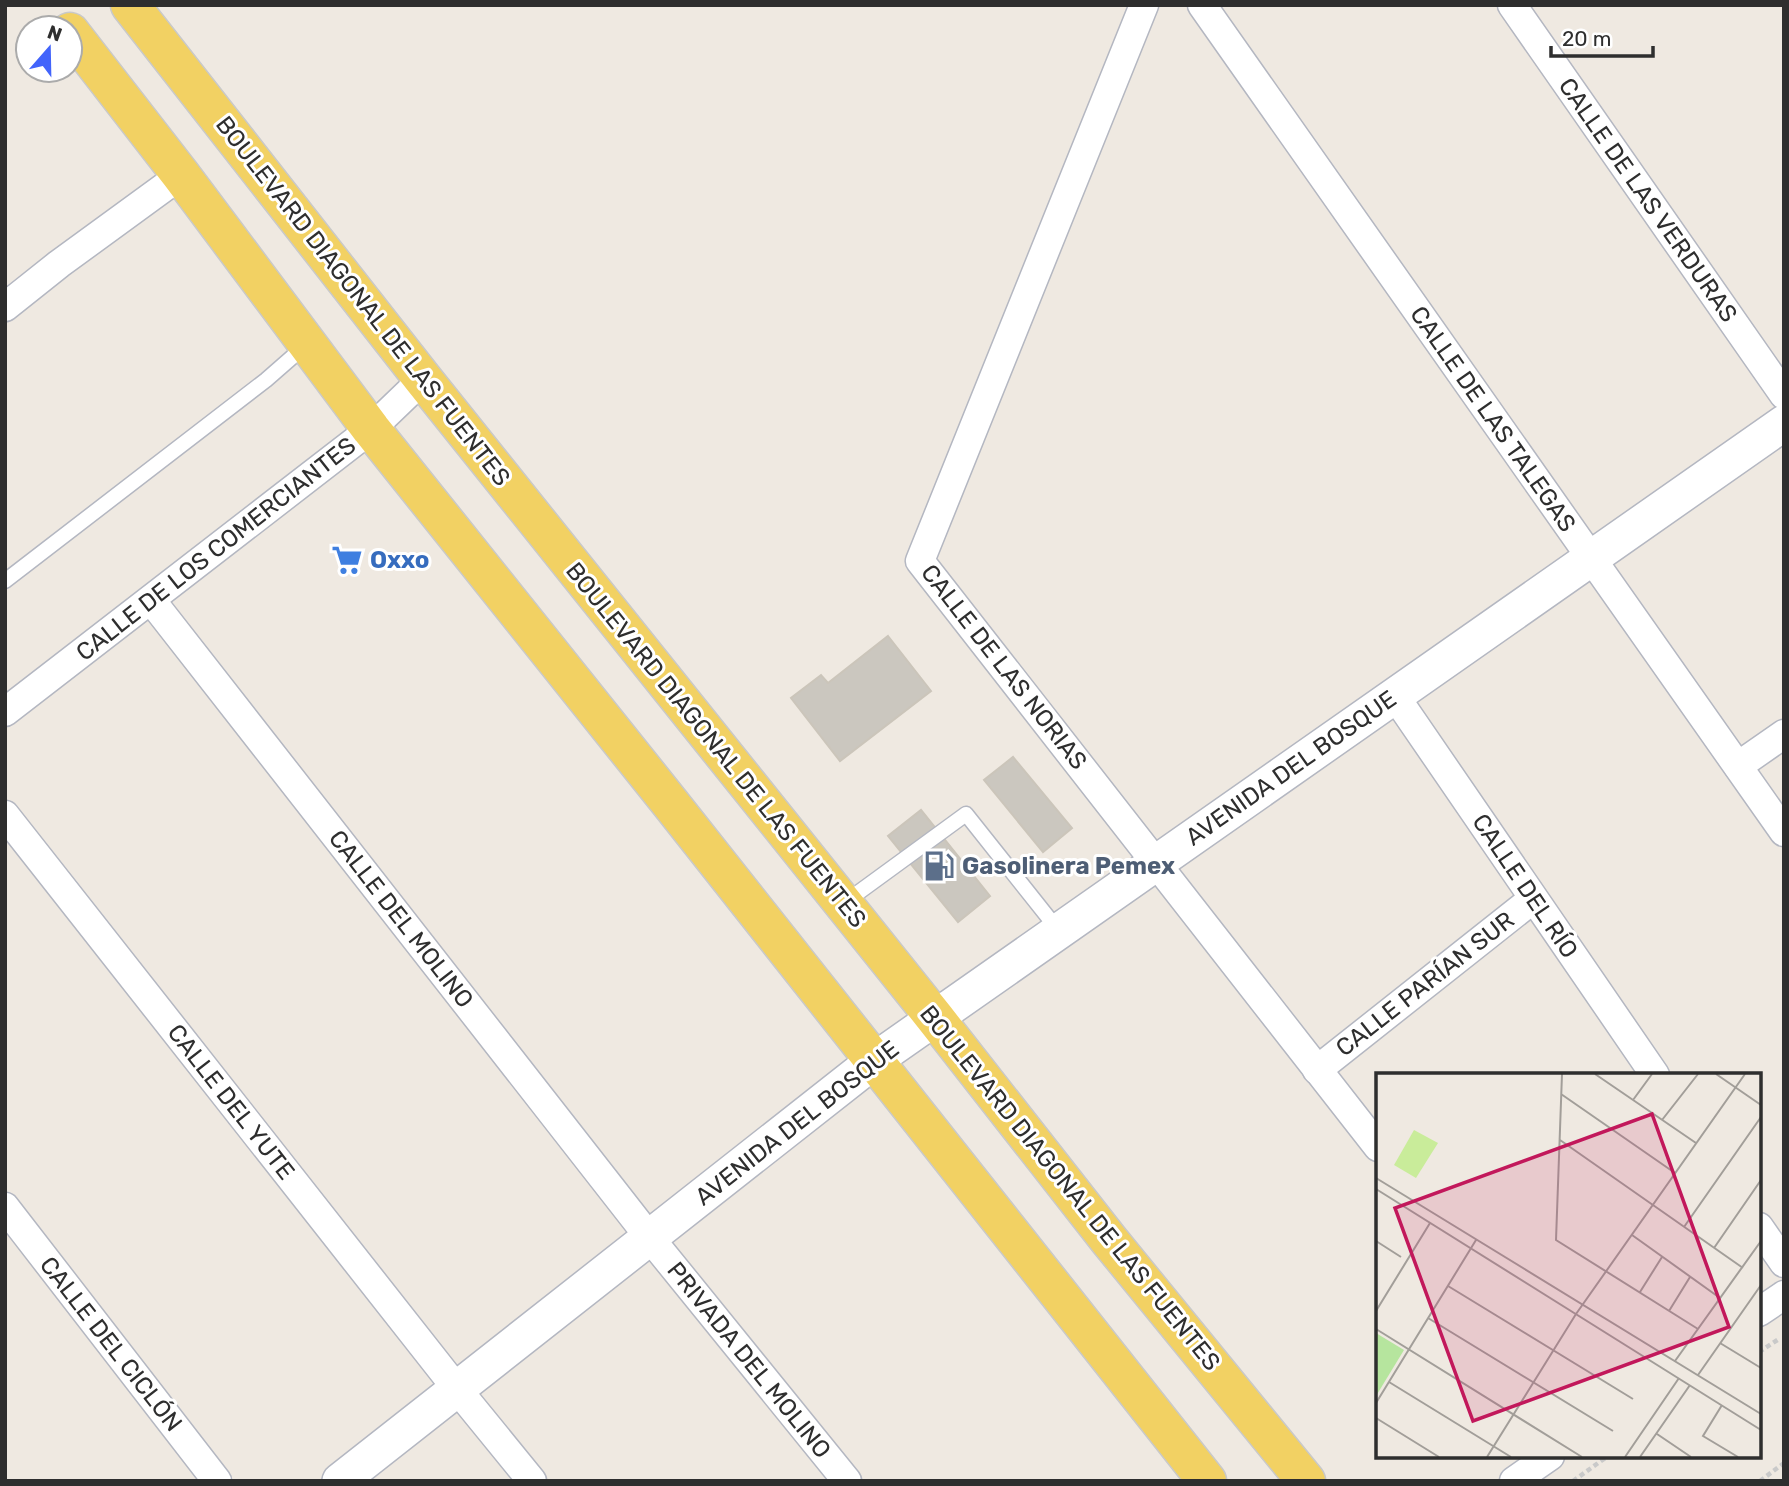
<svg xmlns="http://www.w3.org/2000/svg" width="1789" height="1486" font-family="Rubik,sans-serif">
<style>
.building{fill:#cbc7bf;stroke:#cbc5ba;stroke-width:2}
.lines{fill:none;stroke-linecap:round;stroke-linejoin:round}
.service-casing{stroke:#b4b7c1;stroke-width:17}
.minor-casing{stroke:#b4b7c1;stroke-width:31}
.tertiary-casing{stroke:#b4b7c1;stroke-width:38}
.primary-casing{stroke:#c9c9c9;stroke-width:41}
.path{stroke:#c9c9c9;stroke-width:4.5;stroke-dasharray:5 3.5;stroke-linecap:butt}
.service{stroke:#fff;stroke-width:14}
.minor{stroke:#fff;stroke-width:28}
.tertiary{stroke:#fff;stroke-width:35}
.primary{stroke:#f2d163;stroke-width:38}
.labels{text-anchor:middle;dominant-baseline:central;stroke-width:6;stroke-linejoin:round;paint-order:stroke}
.street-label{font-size:24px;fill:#2e2e2e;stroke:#fff}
.shop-label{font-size:24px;font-weight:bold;fill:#366cbe;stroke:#fff;text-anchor:start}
.service-label{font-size:24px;font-weight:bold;fill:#4e5e75;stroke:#fff;text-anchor:start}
.inset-road{fill:none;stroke:#a29e99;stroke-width:2}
.view{fill:#c2185b;fill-opacity:0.15;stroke:#c2185b;stroke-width:3.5}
.inset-edge{fill:none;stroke:#2e2e2e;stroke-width:3.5}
</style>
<rect width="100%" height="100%" fill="#efe9e1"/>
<!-- building -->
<g class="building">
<path d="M888,636L931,691L840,761L791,698L821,675L828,683Z"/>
<path d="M1013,757L1072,828L1043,852L984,780Z"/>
<path d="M921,810L990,896L958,922L888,836Z"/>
</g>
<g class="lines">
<!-- service casing -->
<g class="service-casing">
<g id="service">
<path d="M5,581L266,380L306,345"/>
<path d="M844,903L966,814L1059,931"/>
</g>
</g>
<!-- minor casing -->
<g class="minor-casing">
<g id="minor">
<path d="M1144,5L920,561L1378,1147"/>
<path d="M1202,5L1784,832"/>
<path d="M1512,5L1784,395"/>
<path d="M5,307L59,264L181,175"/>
<path d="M151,600L650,1238L847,1481"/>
<path d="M1395,696L1655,1075"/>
<path d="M5,712L371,429L423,379"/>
<path d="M1738,766L1784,734"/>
<path d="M5,815L457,1389L532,1481"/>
<path d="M1317,1070L1533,899"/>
<path d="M5,1207L217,1481"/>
<path d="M1759,1227L1784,1263"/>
<path d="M1759,1312L1784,1295"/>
<path d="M1514,1481L1550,1456"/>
</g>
</g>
<!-- tertiary casing -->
<g class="tertiary-casing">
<path id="tertiary" d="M340,1481L875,1060L1784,423"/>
</g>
<!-- primary casing -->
<g class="primary-casing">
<g id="primary">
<path d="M130,5L423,379L935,1018L1109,1240L1306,1481"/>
<path d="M70,32L181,175L371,429L671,804L1207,1481"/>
</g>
</g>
<!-- path -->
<g class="path">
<path d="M1759,1352L1779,1339"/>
<path d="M1573,1481L1608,1456"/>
<path d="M1760,1481L1784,1463"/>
</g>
<!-- service -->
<use href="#service" class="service"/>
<!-- minor -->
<use href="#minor" class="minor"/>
<!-- tertiary -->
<use href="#tertiary" class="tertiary"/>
<!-- primary -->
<use href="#primary" class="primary"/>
</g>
<!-- icons -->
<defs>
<g id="supermarket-bare" transform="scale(2.415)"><path d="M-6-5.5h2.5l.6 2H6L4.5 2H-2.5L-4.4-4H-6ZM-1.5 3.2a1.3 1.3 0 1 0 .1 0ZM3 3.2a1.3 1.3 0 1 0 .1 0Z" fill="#3f7fe0" stroke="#fff" stroke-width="2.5" paint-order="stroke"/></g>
<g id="fuel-bare" transform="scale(2.415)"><path d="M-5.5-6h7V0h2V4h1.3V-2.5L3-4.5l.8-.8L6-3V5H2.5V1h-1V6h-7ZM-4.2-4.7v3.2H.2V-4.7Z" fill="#5c6f8a" stroke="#fff" stroke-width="2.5" paint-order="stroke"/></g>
</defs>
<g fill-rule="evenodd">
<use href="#supermarket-bare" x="347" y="560"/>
<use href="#fuel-bare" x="939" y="866"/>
</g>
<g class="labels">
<!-- street labels -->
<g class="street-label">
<text transform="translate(1648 200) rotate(55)">CALLE DE LAS VERDURAS</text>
<text transform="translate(363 301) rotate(52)">BOULEVARD DIAGONAL DE LAS FUENTES</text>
<text transform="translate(1493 419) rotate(55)">CALLE DE LAS TALEGAS</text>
<text transform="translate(216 549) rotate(-38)">CALLE DE LOS COMERCIANTES</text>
<text transform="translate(1004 667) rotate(52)">CALLE DE LAS NORIAS</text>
<text transform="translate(716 745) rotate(51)">BOULEVARD DIAGONAL DE LAS FUENTES</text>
<text transform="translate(1291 768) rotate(-35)">AVENIDA DEL BOSQUE</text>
<text transform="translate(1525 886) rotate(56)">CALLE DEL RÍO</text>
<text transform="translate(401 919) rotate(52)">CALLE DEL MOLINO</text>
<text transform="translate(1425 984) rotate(-38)">CALLE PARÍAN SUR</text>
<text transform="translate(231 1102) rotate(52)">CALLE DEL YUTE</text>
<text transform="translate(797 1123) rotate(-38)">AVENIDA DEL BOSQUE</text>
<text transform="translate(1070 1188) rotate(51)">BOULEVARD DIAGONAL DE LAS FUENTES</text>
<text transform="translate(111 1344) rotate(52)">CALLE DEL CICLÓN</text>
<text transform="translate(749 1360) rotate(51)">PRIVADA DEL MOLINO</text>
</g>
<!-- shop labels -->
<g class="shop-label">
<text x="370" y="560">Oxxo</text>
</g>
<!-- service labels -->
<g class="service-label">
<text x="962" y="866">Gasolinera Pemex</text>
</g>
</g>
<!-- overview -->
<g transform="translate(1376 1073)">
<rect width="385" height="385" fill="#efe9e1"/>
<path d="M0,260L28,277L0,323Z" fill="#b6e59e"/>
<path d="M38,57L62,70L40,105L18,92Z" fill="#c9ec9a"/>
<path class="inset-road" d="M186,1L180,167L322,256M219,1L320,70M340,1L385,32M185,21L299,100M257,27L276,1M286,47L322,1M184,67L367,195M0,105L385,341M0,116L385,357M308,154L385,44M256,162L344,225M0,168L25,184M338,175L385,107M72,213L257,326M264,219L286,184M0,238L54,150M293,238L314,204M52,245L237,358M0,256L206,384M344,270L385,295M299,288L385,168M322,302L385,212M13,309L135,384M0,330L100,167M346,332L327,363L362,384M0,345L63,384M281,361L315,384M111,384L200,241L369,1M249,384L303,305M264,384L314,312"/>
<path class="view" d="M276,41L353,254L97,348L19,135Z"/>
<rect width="385" height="385" class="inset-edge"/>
</g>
<!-- border -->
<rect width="1789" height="1486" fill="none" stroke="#2e2e2e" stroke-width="14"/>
<!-- north arrow -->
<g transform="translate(49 49) rotate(20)"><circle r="33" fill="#ffffff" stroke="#ababab" stroke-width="2"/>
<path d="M0-5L12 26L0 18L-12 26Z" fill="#4264fb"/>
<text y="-10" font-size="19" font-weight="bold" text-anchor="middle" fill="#2e2e2e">N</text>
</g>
<!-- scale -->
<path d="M1551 46v10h102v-10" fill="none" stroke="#2e2e2e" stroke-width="3.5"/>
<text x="1562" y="46" font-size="21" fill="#2e2e2e" stroke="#ffffff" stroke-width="5" paint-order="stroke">20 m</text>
</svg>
